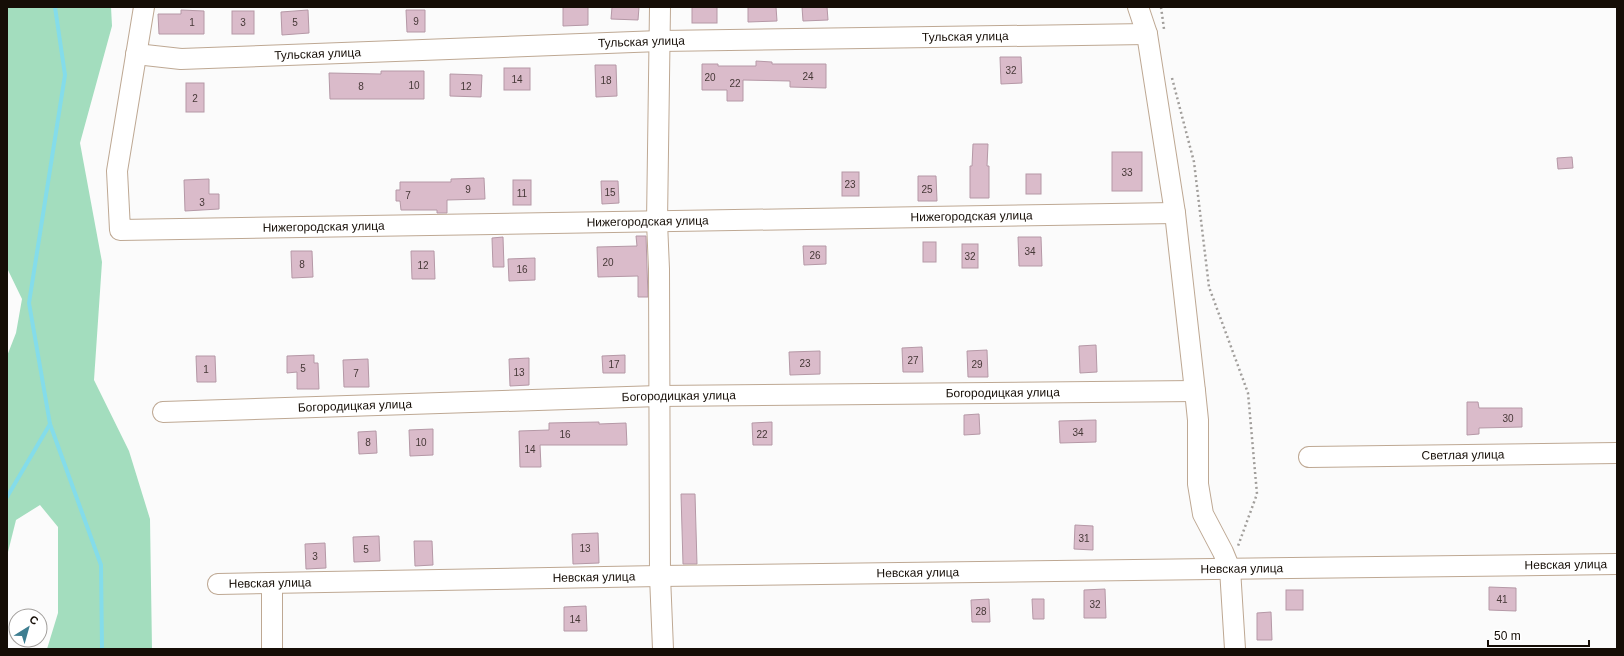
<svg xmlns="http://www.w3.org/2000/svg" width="1624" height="656" font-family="Helvetica,sans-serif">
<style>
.green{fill:#a3ddbe}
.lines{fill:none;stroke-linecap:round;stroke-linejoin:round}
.stream{stroke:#84dcea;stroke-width:4}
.building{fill:#dabbca;stroke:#b598a6}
.minor-casing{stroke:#bea893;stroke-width:22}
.path{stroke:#a19e9b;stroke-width:2.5;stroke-dasharray:2 3;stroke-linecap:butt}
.minor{stroke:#fff;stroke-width:20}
.labels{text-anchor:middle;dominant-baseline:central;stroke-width:4;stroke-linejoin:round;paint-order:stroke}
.number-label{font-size:10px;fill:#463837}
.street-label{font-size:12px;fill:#150d06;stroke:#fff}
</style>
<rect width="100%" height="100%" fill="#fbfbfb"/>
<!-- green -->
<path class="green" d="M7,7H111L112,26L80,143L102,262L94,380L129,451L150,519L152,649H47L58,613V527L40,505L16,520L7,556V356L16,333L22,299L7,268Z"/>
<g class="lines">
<!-- stream -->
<g class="stream">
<path d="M55,7L65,75L29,303L50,424L101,565L102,649"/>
<path d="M7,497L50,424"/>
</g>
</g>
<!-- building -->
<g class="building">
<path d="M563,7H588V25L563,26Z"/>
<path d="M612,7H639L638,20L611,19Z"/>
<rect x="692" y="7" width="25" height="16"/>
<path d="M748,7H776L777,21L748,22Z"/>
<path d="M802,7H827L828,20L803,21Z"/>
<path d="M181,10L204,11V34H159L158,14H181Z"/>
<path d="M308,10L309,33L282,35L281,12Z"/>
<path d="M406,10H425V32H407Z"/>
<rect x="232" y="11" width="22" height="23"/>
<path d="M1000,57H1021L1022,83L1001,84Z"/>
<path d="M756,61L772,62V64H826V88L790,87V81L743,80V101H727V90H702V64H718V66H756Z"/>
<path d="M595,65H616L617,96L596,97Z"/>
<rect x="504" y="68" width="26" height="22"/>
<path d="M381,71H424V99H330L329,73L381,74Z"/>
<path d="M450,74L482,75L481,97L450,96Z"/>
<rect x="186" y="83" width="18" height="29"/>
<path d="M973,144H988L987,166H989V198H970V166H972Z"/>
<rect x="1112" y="152" width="30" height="39"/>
<path d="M1572,157L1573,168L1558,169L1557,158Z"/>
<rect x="842" y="172" width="17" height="24"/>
<rect x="1026" y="174" width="15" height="20"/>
<path d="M918,176H936L937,201H918Z"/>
<path d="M484,178L485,199L447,200V213H437V210H401L400,201H396V190H400V182H451V179Z"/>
<path d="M209,179V194H219V209L185,211L184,180Z"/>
<rect x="513" y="180" width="18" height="25"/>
<path d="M601,181H618L619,203L602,204Z"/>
<path d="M636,236H646L648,297H638V276L598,277L597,247L637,246Z"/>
<path d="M503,237L504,267H493L492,238Z"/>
<path d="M1018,237H1041L1042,266H1019Z"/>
<rect x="923" y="242" width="13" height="20"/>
<rect x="962" y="244" width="16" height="24"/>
<path d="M803,246H826V264L804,265Z"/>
<path d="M291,251H312L313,277L292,278Z"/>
<path d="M411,251H434L435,279H412Z"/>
<path d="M535,258V280L509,281L508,259Z"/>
<path d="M1096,345L1097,372L1080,373L1079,346Z"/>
<path d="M922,347L923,372H903L902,348Z"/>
<path d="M987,350L988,377H968L967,351Z"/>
<path d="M820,351V374L790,375L789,352Z"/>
<path d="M314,355V363H318L319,389H297V372L287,373V356Z"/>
<path d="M625,355V373H603L602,356Z"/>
<path d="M196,356H215L216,382H197Z"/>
<path d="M529,358V385L510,386L509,359Z"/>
<path d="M368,359L369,387H344L343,360Z"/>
<path d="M1467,402H1478L1479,408H1522V427L1479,428V434L1467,435Z"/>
<path d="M979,414L980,434L964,435V415Z"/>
<path d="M1096,420V442L1060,443L1059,421Z"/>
<path d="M599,422V424L626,423L627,445H540L541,467H520L519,431L549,430V423Z"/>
<path d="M772,422V445H753L752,423Z"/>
<path d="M433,429V455L410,456L409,430Z"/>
<path d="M376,431L377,453L359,454L358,432Z"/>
<path d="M681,494H695L697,564H683Z"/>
<path d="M1075,525L1093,526V550L1074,549Z"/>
<path d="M598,533L599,563L573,564L572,534Z"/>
<path d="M379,536L380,561L354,562L353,537Z"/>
<path d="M414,541H432L433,565L415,566Z"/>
<path d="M325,543L326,568L306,569L305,544Z"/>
<path d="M1489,587L1516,588V611L1489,610Z"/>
<path d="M1105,589L1106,618H1084V590Z"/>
<rect x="1286" y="590" width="17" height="20"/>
<path d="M989,599L990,622H972L971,600Z"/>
<path d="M1032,599H1044V619H1033Z"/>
<path d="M586,606L587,631H564V607Z"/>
<path d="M1271,612L1272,640H1257V613Z"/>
</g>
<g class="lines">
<!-- minor casing -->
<g class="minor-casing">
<g id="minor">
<path id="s1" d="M144,7L117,171L120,230L1175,213"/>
<path d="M660,7L657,222L659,269L660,576L663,649"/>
<path d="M1138,7L1147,34L1175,213L1195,391L1198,420V484L1203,514L1223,552L1230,569L1235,649"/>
<path id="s2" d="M136,54L181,59L660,41L1147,34"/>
<path id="s3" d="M163,412L659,396L1195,391"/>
<path id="s4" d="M1309,457L1617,453"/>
<path d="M272,583V649"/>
<path id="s5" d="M218,584L660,576L1617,564"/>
</g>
</g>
<!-- path -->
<g class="path">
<path d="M1161,7L1164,29"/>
<path d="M1172,78L1194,162L1209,287L1248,393L1257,494L1238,546"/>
</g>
<!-- minor -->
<use href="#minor" class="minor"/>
</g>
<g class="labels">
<!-- number labels -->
<g class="number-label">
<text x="416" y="21">9</text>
<text x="192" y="22">1</text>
<text x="243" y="22">3</text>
<text x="295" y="22">5</text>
<text x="1011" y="70">32</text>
<text x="808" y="76">24</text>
<text x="710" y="77">20</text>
<text x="517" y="79">14</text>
<text x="606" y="80">18</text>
<text x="735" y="83">22</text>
<text x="414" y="85">10</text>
<text x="361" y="86">8</text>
<text x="466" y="86">12</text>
<text x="195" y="98">2</text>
<text x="1127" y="172">33</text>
<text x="850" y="184">23</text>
<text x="468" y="189">9</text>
<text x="927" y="189">25</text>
<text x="610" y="192">15</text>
<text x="522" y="193">11</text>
<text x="408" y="195">7</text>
<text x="202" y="202">3</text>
<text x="1030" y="251">34</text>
<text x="815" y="255">26</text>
<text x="970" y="256">32</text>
<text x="608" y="262">20</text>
<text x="302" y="264">8</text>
<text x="423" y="265">12</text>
<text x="522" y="269">16</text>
<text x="913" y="360">27</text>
<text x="805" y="363">23</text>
<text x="614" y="364">17</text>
<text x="977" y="364">29</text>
<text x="303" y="368">5</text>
<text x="206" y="369">1</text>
<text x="519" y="372">13</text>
<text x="356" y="373">7</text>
<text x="1508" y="418">30</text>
<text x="1078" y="432">34</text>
<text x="565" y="434">16</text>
<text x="762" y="434">22</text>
<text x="368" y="442">8</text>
<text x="421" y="442">10</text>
<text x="530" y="449">14</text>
<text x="1084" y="538">31</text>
<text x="585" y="548">13</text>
<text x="366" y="549">5</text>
<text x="315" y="556">3</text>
<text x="1502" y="599">41</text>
<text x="1095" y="604">32</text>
<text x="981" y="611">28</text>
<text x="575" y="619">14</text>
</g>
<!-- street labels -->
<g class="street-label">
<text stroke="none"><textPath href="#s2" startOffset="830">Тульская улица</textPath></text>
<text stroke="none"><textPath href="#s2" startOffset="506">Тульская улица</textPath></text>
<text stroke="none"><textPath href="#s2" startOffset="182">Тульская улица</textPath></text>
<text stroke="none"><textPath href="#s1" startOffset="1077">Нижегородская улица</textPath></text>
<text stroke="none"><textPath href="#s1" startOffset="753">Нижегородская улица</textPath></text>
<text stroke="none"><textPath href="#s1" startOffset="429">Нижегородская улица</textPath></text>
<text stroke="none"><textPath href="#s3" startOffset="840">Богородицкая улица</textPath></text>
<text stroke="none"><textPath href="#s3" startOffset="516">Богородицкая улица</textPath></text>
<text stroke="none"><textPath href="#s3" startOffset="192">Богородицкая улица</textPath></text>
<text stroke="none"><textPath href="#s4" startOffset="154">Светлая улица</textPath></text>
<text stroke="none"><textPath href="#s5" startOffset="1348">Невская улица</textPath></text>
<text stroke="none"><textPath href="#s5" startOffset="1024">Невская улица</textPath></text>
<text stroke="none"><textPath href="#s5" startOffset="700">Невская улица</textPath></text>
<text stroke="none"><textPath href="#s5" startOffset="376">Невская улица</textPath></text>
<text stroke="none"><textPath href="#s5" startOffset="52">Невская улица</textPath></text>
</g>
</g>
<!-- border -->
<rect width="1624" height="656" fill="none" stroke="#150d06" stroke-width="16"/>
<!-- north arrow -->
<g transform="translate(28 628) rotate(37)"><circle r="19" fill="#ffffff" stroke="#a19e9b"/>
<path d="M0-3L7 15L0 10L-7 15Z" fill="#3e7e91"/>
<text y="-6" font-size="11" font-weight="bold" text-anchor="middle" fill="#150d06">С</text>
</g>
<!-- scale -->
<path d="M1488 640v6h101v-6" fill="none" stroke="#150d06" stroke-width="2"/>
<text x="1494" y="640" font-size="12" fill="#150d06" stroke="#ffffff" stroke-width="3" paint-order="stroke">50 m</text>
</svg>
